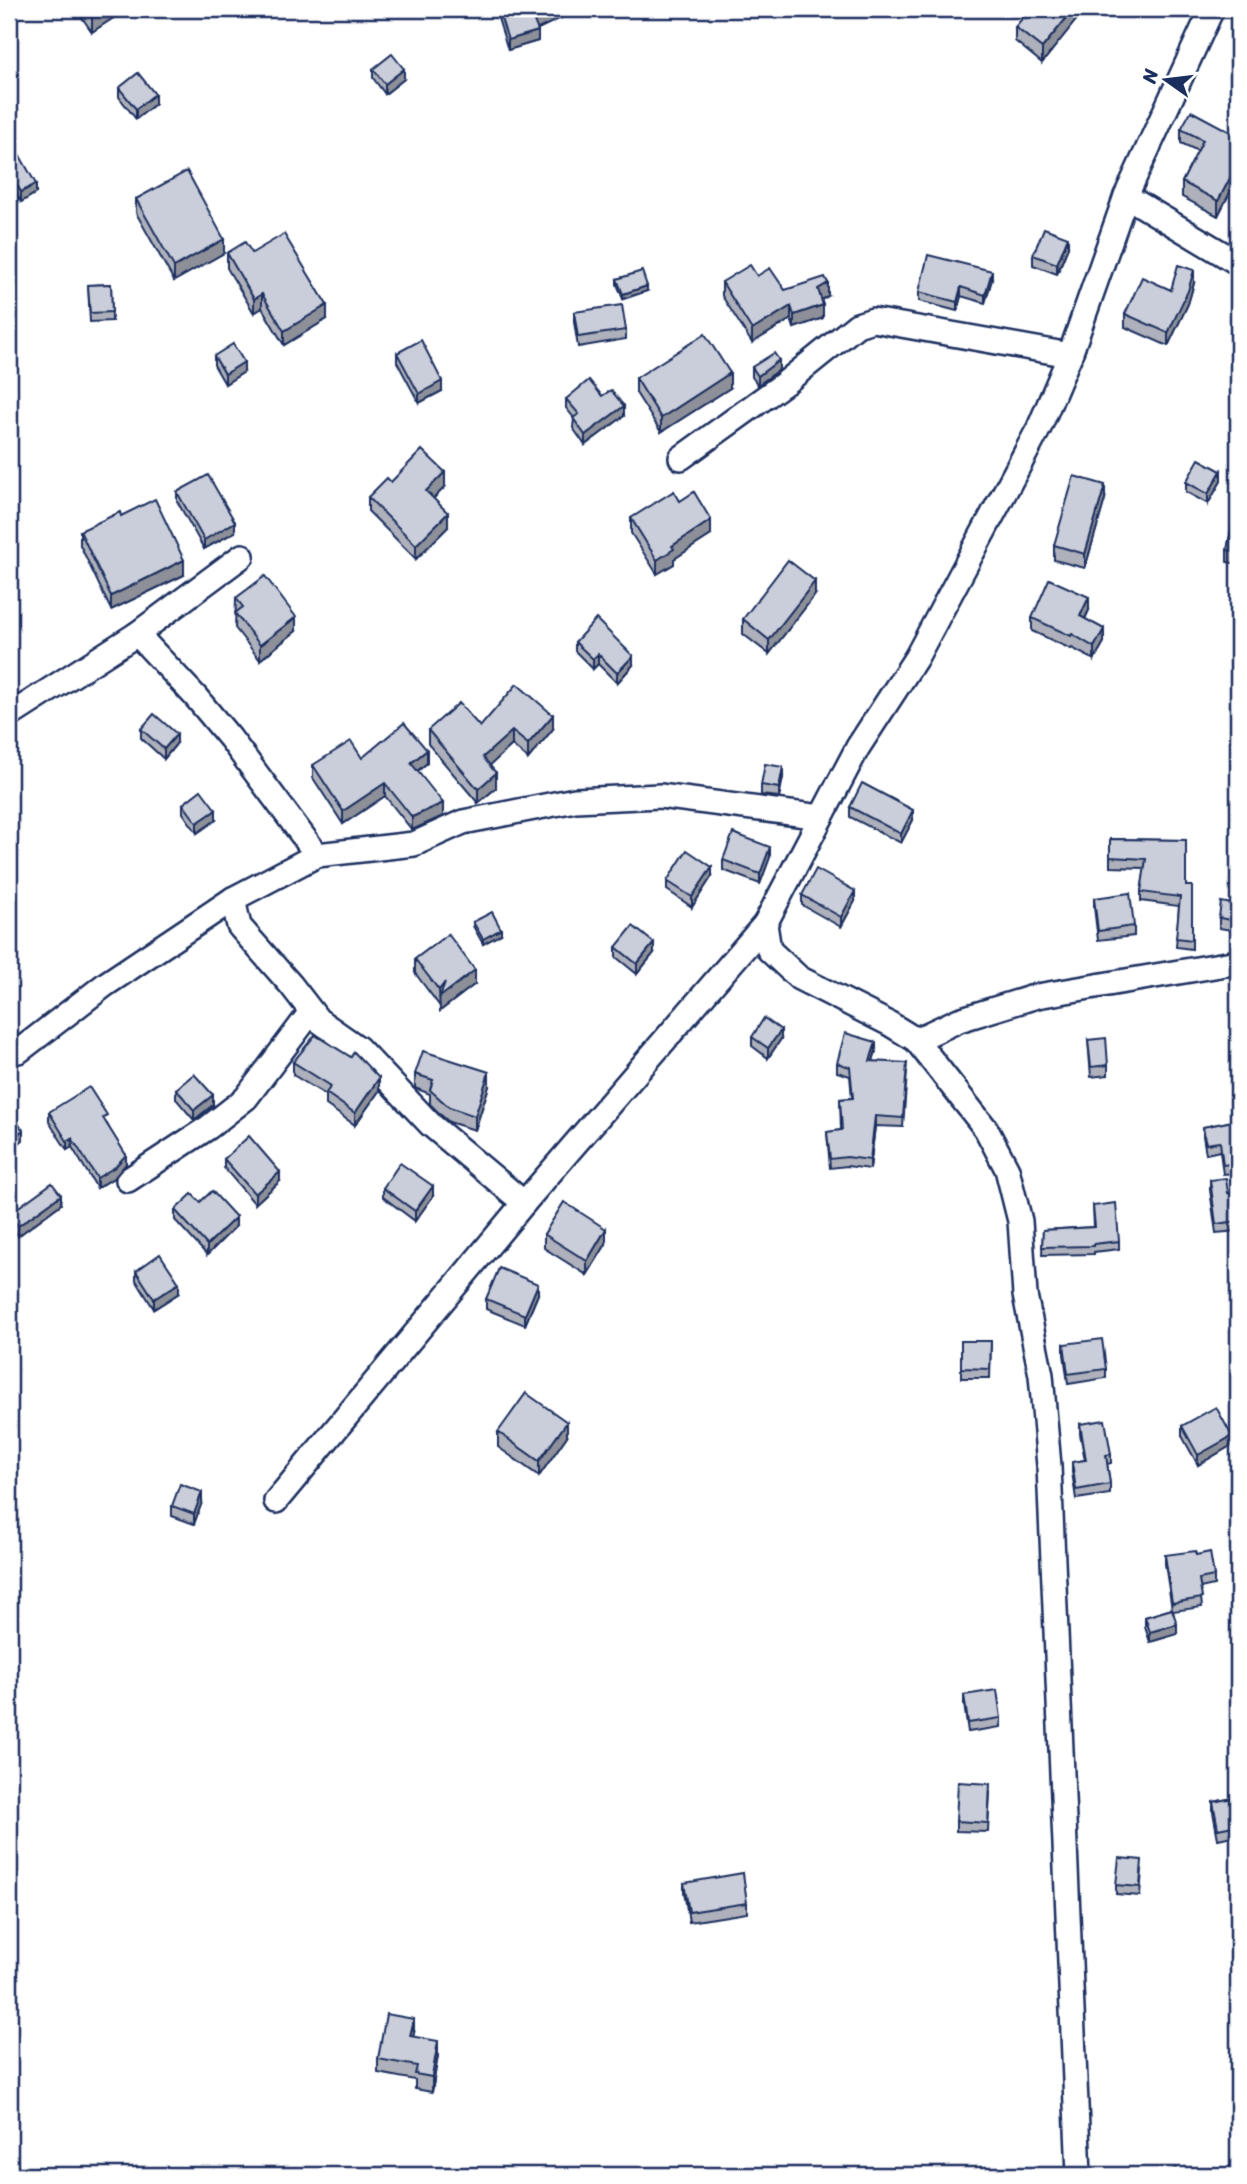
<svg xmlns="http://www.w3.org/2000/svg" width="1247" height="2184" font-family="Sriracha,sans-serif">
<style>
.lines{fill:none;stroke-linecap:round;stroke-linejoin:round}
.street-casing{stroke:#1b2f5e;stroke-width:28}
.street{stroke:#fff;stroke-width:23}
.wall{fill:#aeb1bb;stroke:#1b2f5e;stroke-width:2}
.shaded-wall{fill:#8d9099;stroke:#1b2f5e;stroke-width:2}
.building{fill:#caceda;stroke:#1b2f5e;stroke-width:2}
</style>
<rect width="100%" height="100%" fill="#fff"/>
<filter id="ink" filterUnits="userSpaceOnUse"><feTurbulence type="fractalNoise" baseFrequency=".0143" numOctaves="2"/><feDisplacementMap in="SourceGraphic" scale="14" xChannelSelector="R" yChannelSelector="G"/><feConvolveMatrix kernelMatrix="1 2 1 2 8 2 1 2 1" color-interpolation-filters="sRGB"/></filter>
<g filter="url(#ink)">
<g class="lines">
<!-- street casing -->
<g class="street-casing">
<g id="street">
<path d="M1126,196L1238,263"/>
<path d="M681,458L785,383L857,325L873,320L1070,355"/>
<path d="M137,634L195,696L230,738L317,855"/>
<path d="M9,716L137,634L242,556"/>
<path d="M233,899L239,926L291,985L318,1020L358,1048L431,1125L524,1203"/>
<path d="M916,1040L959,1020L1037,996L1238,962"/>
<path d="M19,1051L106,984L233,899L317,855L414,844L463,822L575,800L660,796L821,817"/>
<path d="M128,1180L209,1127L246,1098L311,1012"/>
<path d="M276,1501L524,1203L765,924"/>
<path d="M1079,2175L1049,1466L1041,1375L1025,1295L1020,1221L1007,1169L986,1129L916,1040L890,1024L799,978L769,950L765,924L858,747L916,658L1039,428L1070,355L1126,196L1212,9"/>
</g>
</g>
<!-- street -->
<use href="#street" class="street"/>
</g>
<!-- wall -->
<g class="wall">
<path d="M76,9H127L92,32Z"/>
<path d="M495,9H567V15L537,29L538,41L508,50Z"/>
<path d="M1077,9V19L1042,63L1015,41V27Z"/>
<path d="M373,69L404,79L385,94L373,78Z"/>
<path d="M119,88L155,104L136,119L119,97Z"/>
<path d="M1181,129L1238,136L1218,216L1182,197V182L1198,151L1181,143Z"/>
<path d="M9,160L36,193L21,202L9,181Z"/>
<path d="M136,199L224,253L174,281L136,213Z"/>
<path d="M1068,247L1057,274L1033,265V255Z"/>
<path d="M227,253H252L327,319L284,345L262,308L254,313L227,268Z"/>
<path d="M757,276L785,290L828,296L821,300L823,318L794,328L791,319L752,343L722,296V282Z"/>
<path d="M617,279L647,291L623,299L617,284Z"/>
<path d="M992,279L985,303L961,296L957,311L919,301V292Z"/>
<path d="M1194,283L1188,304L1168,346L1125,327V314L1171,290Z"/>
<path d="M111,284L112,321L90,322L88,285Z"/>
<path d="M574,312L626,330V339L578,347L574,322Z"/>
<path d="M397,353L442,391L419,403L397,362Z"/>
<path d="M214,356L244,372L225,384L214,365Z"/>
<path d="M752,367L779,370L758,385L752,377Z"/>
<path d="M636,378L730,388L661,432L636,393Z"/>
<path d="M602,396L624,416L585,445L573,428L574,418L566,408V399Z"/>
<path d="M1221,481L1208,504L1186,492V482Z"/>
<path d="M391,482L445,487L433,498L448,527L416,559L368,511V497Z"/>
<path d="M177,492L235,532L204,549L177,501Z"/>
<path d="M1238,497V564L1227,562V550Z"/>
<path d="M1105,499L1085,568L1054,560V545Z"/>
<path d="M680,501L711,535L674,559V564L657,574L631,533V518Z"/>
<path d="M121,516L184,575L111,610L80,545V531Z"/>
<path d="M815,595L769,654L743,634V619Z"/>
<path d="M236,598L296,631L260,660L235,628Z"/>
<path d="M1089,610L1085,619L1104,642L1094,660L1072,648L1071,649L1032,631V618Z"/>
<path d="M575,642L633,665L617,683L598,664L593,669L575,651Z"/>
<path d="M480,727L553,729L528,759L512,745L489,765L496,788L478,803L428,744V730Z"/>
<path d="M141,729L177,743L164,759L141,738Z"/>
<path d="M362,758L427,763L418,771L443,816L412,830L385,796L343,824L313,778V765Z"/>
<path d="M783,777L779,797L761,795V785Z"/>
<path d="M183,804L216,820L197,833L183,813Z"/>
<path d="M850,807L913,820L901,843L850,817Z"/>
<path d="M1110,839L1186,840V886L1192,940V949L1176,947L1179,906L1141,901V892L1145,868L1110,867Z"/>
<path d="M770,857L760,884L723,870V860Z"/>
<path d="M712,876L692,907L667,890V881Z"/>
<path d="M802,895L855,901L841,927L802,905Z"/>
<path d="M1094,898L1134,926V936L1098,940L1094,907Z"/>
<path d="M1238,905V931L1219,928V918Z"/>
<path d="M473,922L501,934L483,944L473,926Z"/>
<path d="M616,947L654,953L637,974L616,957Z"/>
<path d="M415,959L475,984L440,1011V1003L439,1005L415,973Z"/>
<path d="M752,1037L781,1039L768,1058L752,1046Z"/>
<path d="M1088,1040L1108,1065V1075L1091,1077Z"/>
<path d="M876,1051L873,1061L907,1072L903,1127L875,1126L870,1169L847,1166L830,1168L827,1132L841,1130L840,1099L852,1098L850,1076L837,1072V1063Z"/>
<path d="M293,1062L379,1091L355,1125L326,1105V1095L293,1075Z"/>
<path d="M415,1074L489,1086L475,1130L449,1122L441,1115L430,1104V1094L415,1088Z"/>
<path d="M176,1089L213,1105L194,1120L176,1099Z"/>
<path d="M49,1112L107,1124L126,1164L115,1177L97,1188L72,1147L67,1150L49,1122Z"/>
<path d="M1238,1120V1173L1223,1174L1220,1151L1206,1154L1203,1136V1127Z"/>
<path d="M224,1159L280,1181L255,1204L224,1168Z"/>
<path d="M1210,1180L1228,1193L1238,1194V1231L1216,1233L1210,1190Z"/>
<path d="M383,1188L433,1196L415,1221L383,1197Z"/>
<path d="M200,1202L236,1226L207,1255L175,1220V1210Z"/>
<path d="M61,1204L18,1236L9,1224V1214Z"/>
<path d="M1093,1206L1119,1241V1249L1094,1252V1254L1042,1255L1043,1230L1094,1227Z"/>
<path d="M544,1234L606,1244L587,1275L544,1248Z"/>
<path d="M136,1271L179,1293L154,1309L136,1280Z"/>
<path d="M1238,1280V1316H1237L1233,1290V1281Z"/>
<path d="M538,1294L525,1325L486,1309V1299Z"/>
<path d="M961,1341H991L990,1378H961Z"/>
<path d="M1064,1344L1106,1369V1378L1068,1384L1064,1354Z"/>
<path d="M1080,1424L1111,1454V1463L1107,1464L1110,1484V1494L1076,1499L1072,1472V1462L1085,1460L1080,1434Z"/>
<path d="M1182,1426L1232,1445L1198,1465L1182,1436Z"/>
<path d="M498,1432L567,1436L539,1476L498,1447Z"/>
<path d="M202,1502L194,1524L172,1516V1506Z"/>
<path d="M1165,1555H1196L1214,1576V1585L1200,1588L1202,1607L1173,1611L1177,1634L1150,1642L1145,1627V1617L1172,1609L1165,1564Z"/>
<path d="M964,1695L1001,1718V1727L968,1732L964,1704Z"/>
<path d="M990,1793L988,1832L956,1831V1821Z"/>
<path d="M1238,1797V1835L1218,1839L1213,1812V1802Z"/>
<path d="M1142,1870L1140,1896L1116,1894V1885Z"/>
<path d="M684,1883L747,1903V1913L689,1922L684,1892Z"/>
<path d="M414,2033L413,2036L438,2055L432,2092L415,2089V2080L378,2073V2059Z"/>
</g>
<!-- shaded-wall -->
<g class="shaded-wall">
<path d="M107,9H127L92,32V18Z"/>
<path d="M560,9H567V15L534,31V21Z"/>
<path d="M1074,9H1077V19L1042,63V48Z"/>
<path d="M538,31V41L508,50V40Z"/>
<path d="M404,69V79L385,94V84Z"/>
<path d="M155,94V104L136,119V109Z"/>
<path d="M1238,163V177L1218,216V201Z"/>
<path d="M36,184V193L21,202V192Z"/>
<path d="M1068,237V247L1057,274V264Z"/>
<path d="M224,239V253L174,281V267Z"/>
<path d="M1194,270V283L1188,304L1168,346V333Z"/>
<path d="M992,271V279L985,303V295Z"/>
<path d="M828,283V296L818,302V289Z"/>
<path d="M647,286V291L623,299V294Z"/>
<path d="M961,287V296L957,311V302Z"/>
<path d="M262,294V308L254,313V299Z"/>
<path d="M327,305V319L284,345V331Z"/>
<path d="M823,305V318L794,328V315Z"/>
<path d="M791,306V319L752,343V330Z"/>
<path d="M779,360V370L758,385V376Z"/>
<path d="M244,362V372L225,384V374Z"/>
<path d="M730,373V388L661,432V418Z"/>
<path d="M442,381V391L419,403V394Z"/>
<path d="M624,406V416L585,445V435Z"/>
<path d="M1221,471V481L1208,504V494Z"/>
<path d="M445,472V487L426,506V491Z"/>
<path d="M1105,485V499L1085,568V554Z"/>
<path d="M448,513V527L416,559V545Z"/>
<path d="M711,520V535L674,559V564L657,574V560L672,546Z"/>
<path d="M235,522V532L204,549V540Z"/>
<path d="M184,560V575L111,610V596Z"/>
<path d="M815,581V595L769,654V640Z"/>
<path d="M1089,597V610L1080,629V616Z"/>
<path d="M296,617V631L260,660V645Z"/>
<path d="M1104,629V642L1094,660V647Z"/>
<path d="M598,654V664L593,669V659Z"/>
<path d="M633,656V665L617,683V673Z"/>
<path d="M553,715V729L528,759V744Z"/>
<path d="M512,731V745L483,772V757Z"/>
<path d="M177,734V743L164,759V749Z"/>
<path d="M427,750V763L411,776V763Z"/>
<path d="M783,767V777L779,797V788Z"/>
<path d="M496,773V788L478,803V789Z"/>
<path d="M385,783V796L343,824V811Z"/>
<path d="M443,803V816L412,830V817Z"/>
<path d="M216,810V820L197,833V823Z"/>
<path d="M913,810V820L901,843V834Z"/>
<path d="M770,847V857L760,884V874Z"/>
<path d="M712,867V876L692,907V897Z"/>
<path d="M855,891V901L841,927V917Z"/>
<path d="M501,929V934L483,944V939Z"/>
<path d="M654,943V953L637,974V964Z"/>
<path d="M475,970V984L440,1011L439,990L445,982Z"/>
<path d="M781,1030V1039L768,1058V1048Z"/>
<path d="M876,1042V1051L870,1070V1061Z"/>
<path d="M489,1072V1086L475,1130V1116Z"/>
<path d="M379,1078V1091L355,1125V1113Z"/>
<path d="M213,1095V1105L194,1120V1110Z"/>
<path d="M875,1116V1126L870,1169V1160Z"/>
<path d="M23,1130V1140L9,1151V1141Z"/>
<path d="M72,1138V1147L67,1150V1141Z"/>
<path d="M126,1155V1164L115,1177L97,1188V1178Z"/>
<path d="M280,1172V1181L255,1204V1194Z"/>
<path d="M433,1186V1196L415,1221V1211Z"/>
<path d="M61,1195V1204L18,1236V1226Z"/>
<path d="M236,1217V1226L207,1255V1245Z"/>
<path d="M606,1229V1244L587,1275V1261Z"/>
<path d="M179,1283V1293L154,1309V1299Z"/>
<path d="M538,1284V1294L525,1325V1315Z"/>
<path d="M567,1422V1436L539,1476V1461Z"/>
<path d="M1232,1436V1445L1198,1465V1455Z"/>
<path d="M202,1492V1502L194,1524V1514Z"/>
<path d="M1177,1624V1634L1150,1642V1632Z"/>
<path d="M414,2019V2033L410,2050V2036Z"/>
<path d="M438,2041V2055L432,2092V2077Z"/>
</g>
<!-- building -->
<g class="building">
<path d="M86,9H107L92,18Z"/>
<path d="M498,9H560L534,21L538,31L508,40Z"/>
<path d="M1030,9H1074L1042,48L1015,27Z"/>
<path d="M392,54L404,69L385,84L373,69Z"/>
<path d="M138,73L155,94L136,109L119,88Z"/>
<path d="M1191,111L1238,136V163L1218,201L1182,182L1203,140L1181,129Z"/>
<path d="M19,154L36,184L21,192L9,171V160Z"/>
<path d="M187,171L224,239L174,267L136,199Z"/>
<path d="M1044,228L1068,237L1057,264L1033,255Z"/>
<path d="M284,234L327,305L284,331L262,294L254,299L227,253L245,242L252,253Z"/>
<path d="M928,255L992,271L985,295L961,287L957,302L919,292Z"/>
<path d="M750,265L757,276L770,268L785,290L825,277L828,283L818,289L823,305L794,315L791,306L752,330L722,282Z"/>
<path d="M1178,265L1194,270L1188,291L1168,333L1125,314L1142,277L1171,290Z"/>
<path d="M642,271L647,286L623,294L617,279Z"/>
<path d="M111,284L112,312L90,313L88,285Z"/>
<path d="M622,305L626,330L578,337L574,312Z"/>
<path d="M705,334L730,373L661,418L636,378Z"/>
<path d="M421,340L442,381L419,394L397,353Z"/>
<path d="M233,344L244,362L225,374L214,356Z"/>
<path d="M774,353L779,360L758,376L752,367Z"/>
<path d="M589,380L602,396L611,390L624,406L585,435L573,418L579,414L566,399Z"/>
<path d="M422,450L445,472L426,491L448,513L416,545L368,497L387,478L391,482Z"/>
<path d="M1199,459L1221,471L1208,494L1186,482Z"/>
<path d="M208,475L235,522L204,540L177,492Z"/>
<path d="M1074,476L1105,485L1085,554L1054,545Z"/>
<path d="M674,491L680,501L694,492L711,520L672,546L674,549L657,560L631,518Z"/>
<path d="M1238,497V552L1227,550Z"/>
<path d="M155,499L184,560L111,596L80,531L120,512L121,516Z"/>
<path d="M788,560L815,581L769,640L743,619Z"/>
<path d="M265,576L296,617L260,645L235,613L243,607L236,598Z"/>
<path d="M1049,579L1089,597L1080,616L1104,629L1094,647L1072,634L1071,636L1032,618Z"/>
<path d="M596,619L633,656L617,673L598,654L593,659L575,642Z"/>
<path d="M517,684L553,715L528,744L512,731L483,757L496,773L478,789L428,730L459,703L480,727Z"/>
<path d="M154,714L177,734L164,749L141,729Z"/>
<path d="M404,723L427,750L411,763L443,803L412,817L385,783L343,811L313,765L351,741L362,758Z"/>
<path d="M765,764L783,767L779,788L761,785Z"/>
<path d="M862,783L913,810L901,834L850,807Z"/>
<path d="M201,790L216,810L197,823L183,804Z"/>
<path d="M733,833L770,847L760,874L723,860Z"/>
<path d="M1110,839L1186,840V886H1192V940L1176,938L1180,897L1141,892L1146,859L1110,857Z"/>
<path d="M687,850L712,867L692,897L667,881Z"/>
<path d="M816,869L855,891L841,917L802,895Z"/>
<path d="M1130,893L1134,926L1098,931L1094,898Z"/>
<path d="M1221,902L1238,905V921L1219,918Z"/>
<path d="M492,912L501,929L483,939L473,922Z"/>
<path d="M633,926L654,943L637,964L616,947Z"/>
<path d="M448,934L475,970L440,997L445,982L439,990L415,959Z"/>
<path d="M764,1018L781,1030L768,1048L752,1037Z"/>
<path d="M845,1033L876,1042L870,1061L907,1063L903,1118L875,1116L870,1160L847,1157L830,1159L827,1132L842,1130L840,1099L853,1098L850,1067L837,1063Z"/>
<path d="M315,1035L351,1057L354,1052L379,1078L355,1113L326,1093L331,1086L293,1062Z"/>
<path d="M1106,1038L1108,1065L1091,1067L1088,1040Z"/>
<path d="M423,1051L489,1072L475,1116L449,1107L430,1090L433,1080L415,1074Z"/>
<path d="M194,1074L213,1095L194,1110L176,1089Z"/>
<path d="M89,1087L107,1115L103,1118L126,1155L115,1167L97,1178L72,1138L67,1141L49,1112Z"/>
<path d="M9,1112L23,1130L9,1141Z"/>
<path d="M1238,1120V1163L1223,1165L1220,1142L1206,1144L1203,1127Z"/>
<path d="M249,1136L280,1172L255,1194L224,1159Z"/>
<path d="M400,1163L433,1186L415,1211L383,1188Z"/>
<path d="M1226,1178L1228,1193L1238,1194V1221L1216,1224L1210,1180Z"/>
<path d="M52,1183L61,1195L18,1226L9,1214Z"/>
<path d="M212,1191L236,1217L207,1245L175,1210L192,1194L200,1202Z"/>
<path d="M564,1202L606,1229L587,1261L544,1234Z"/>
<path d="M1116,1203L1119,1241L1094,1244V1246L1042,1247L1043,1230L1095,1227L1093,1206Z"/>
<path d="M160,1254L179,1283L154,1299L136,1271Z"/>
<path d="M499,1268L538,1284L525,1315L486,1299Z"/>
<path d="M1238,1280V1306H1237L1233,1281Z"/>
<path d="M1102,1339L1106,1369L1068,1374L1064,1344Z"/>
<path d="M961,1341H991L990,1369L961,1368Z"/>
<path d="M526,1393L567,1422L539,1461L498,1432Z"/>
<path d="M1216,1407L1232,1436L1198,1455L1182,1426Z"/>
<path d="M1105,1420L1111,1454L1106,1455L1110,1484L1076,1490L1072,1462L1086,1460L1080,1424Z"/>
<path d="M180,1484L202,1492L194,1514L172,1506Z"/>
<path d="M1195,1551L1196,1555L1210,1552L1214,1576L1199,1579L1202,1598L1172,1603L1165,1555Z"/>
<path d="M1172,1609L1177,1624L1150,1632L1145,1617Z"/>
<path d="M997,1690L1001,1718L968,1723L964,1695Z"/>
<path d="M958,1782L990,1784L988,1823L956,1821Z"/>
<path d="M1238,1797V1825L1218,1829L1213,1802Z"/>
<path d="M1119,1858L1142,1860L1140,1887L1116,1885Z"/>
<path d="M743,1873L747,1903L689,1912L684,1883Z"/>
<path d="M386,2014L414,2019L410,2036L438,2041L432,2077L415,2074L417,2066L378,2059Z"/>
<path d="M1175,2168L1182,2175H1168Z"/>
</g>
</g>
<!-- margin -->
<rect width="1247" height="2184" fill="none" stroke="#fff" stroke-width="35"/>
<rect x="18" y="18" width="1212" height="2149" fill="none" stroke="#1b2f5e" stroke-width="2.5" filter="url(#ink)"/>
<!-- north arrow -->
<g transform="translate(1166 80) rotate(284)" stroke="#ffffff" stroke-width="5" paint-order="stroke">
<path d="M0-5L12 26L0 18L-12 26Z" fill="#1b2f5e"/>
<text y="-10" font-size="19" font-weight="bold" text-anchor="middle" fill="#1b2f5e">N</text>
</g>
</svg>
